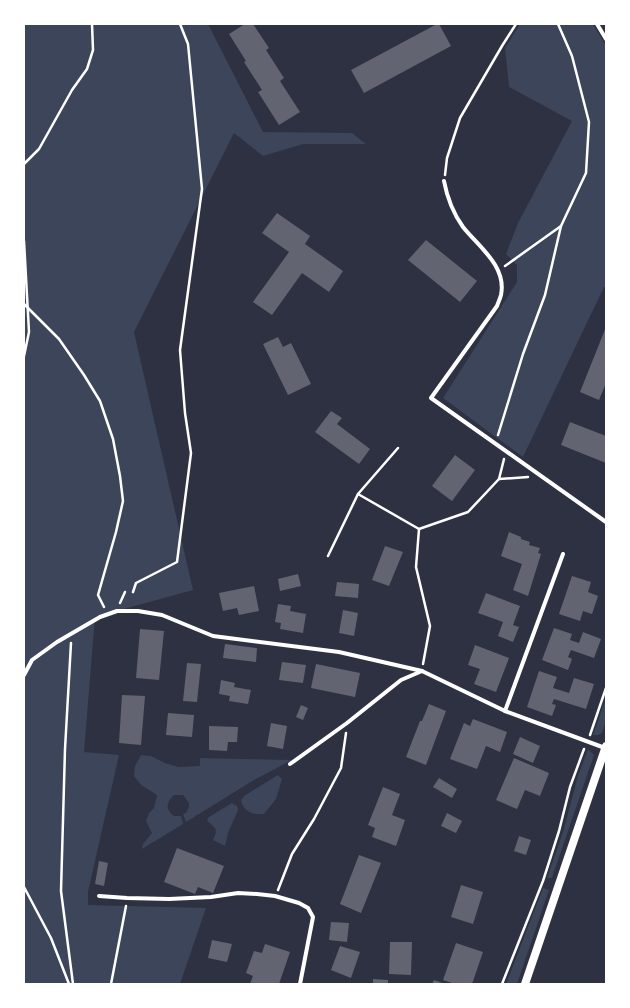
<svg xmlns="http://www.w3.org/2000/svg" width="630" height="1008" font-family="'Times New Roman',serif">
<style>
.green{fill:#3c4559}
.building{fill:#626471}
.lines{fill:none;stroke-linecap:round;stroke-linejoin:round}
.path{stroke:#fff;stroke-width:2.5}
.minor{stroke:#fff;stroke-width:4}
.secondary{stroke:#fff;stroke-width:8}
</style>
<rect width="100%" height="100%" fill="#2d3142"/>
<!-- green -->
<g class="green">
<path d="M24,24H208L263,132L352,133L366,144H303L263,156L234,133L134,332L193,590L95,617L84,752L119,755L88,892V905L206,908L180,984H24Z"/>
<path d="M520,24H593L606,46V287H604L523,457L443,398L517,282V265L506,254L518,223L572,121L509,87L505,48Z"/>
<path d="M606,698V720L602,733L598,735H593Z"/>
<path d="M588,749L594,755L552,878H547L563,832L578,776Z"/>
<path d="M141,755L151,756L165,763L178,767L200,766V758L292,760L254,780L186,822L183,814L186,813L189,807V803L183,795H174C166,803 165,809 174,816H181L183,824L142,849L143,844L152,833L146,821L149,813L154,808L157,795L141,785L134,776L135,766Z"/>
<path d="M278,775L282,779L276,799L264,814C253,815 243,812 241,800L244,796Z"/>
<path d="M232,803L237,806L238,810L228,833L225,846L213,840C220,827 213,828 207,820L209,817Z"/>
<path d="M543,888L549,890L517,984H506Z"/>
</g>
<!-- building -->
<g class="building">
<path d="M245,24H253L269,48L266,50L284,78L280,81L300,112L279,125L258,92L262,90L244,62L246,61L229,34Z"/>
<path d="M437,24H439L451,46L364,93L351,70Z"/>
<path d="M277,213L310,236L305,244L343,271L329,292L302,273L272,315L253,302L289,252L262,233Z"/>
<path d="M426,240L477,281L460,302L408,260Z"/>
<path d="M606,327V383L599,400L580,392Z"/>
<path d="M278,337L283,347L291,343L311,384L288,395L263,344Z"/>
<path d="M331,411L342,418L337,424L370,449L359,464L315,432Z"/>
<path d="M570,422L606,436V463L561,445Z"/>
<path d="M455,455L475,470L452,501L432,486Z"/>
<path d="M509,532L521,537V539L530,542L529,545L540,548L538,553L541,554L528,596L513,590L522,564L501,556Z"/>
<path d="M385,546L403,552L389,586L372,580Z"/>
<path d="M298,574L301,586L280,591L278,579Z"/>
<path d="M572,576L591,582L588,592L598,596L592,614L583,611L580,621L559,614Z"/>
<path d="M337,582L359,584L358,598L335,596Z"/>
<path d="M254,586L259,611L239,615L237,608L223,611L219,593Z"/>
<path d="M486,593L520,606L513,625L519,627L513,642L498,636L503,622L478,613Z"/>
<path d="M278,604L291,606L290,611L306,614L303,633L280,629L281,623L275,622Z"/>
<path d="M343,610L358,613L354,636L339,633Z"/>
<path d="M554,628L572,634L570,640L579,643L583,632L601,639L594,658L571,650L568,657L572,659L568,670L542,660Z"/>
<path d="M140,629L164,631L159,680L136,678Z"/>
<path d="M225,644L257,648L256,662L223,658Z"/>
<path d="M475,645L509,658L496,692L474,684L480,669L468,665Z"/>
<path d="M282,662L306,665L303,683L279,680Z"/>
<path d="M187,663L201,664L197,702L183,701Z"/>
<path d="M316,664L360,673L355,697L311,688Z"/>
<path d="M539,671L557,677L553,688L569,693L574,678L594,684L586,709L554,699L552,704L556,705L552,716L527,707Z"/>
<path d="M221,680L235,683L234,687L251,690L248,704L229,701L230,696L219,694Z"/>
<path d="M122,695L145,696L141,745L119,743Z"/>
<path d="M429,704L446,711L426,765L406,757L420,721H422Z"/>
<path d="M301,705L308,708L303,720L296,717Z"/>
<path d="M168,713L194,715L192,737L166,735Z"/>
<path d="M473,719L507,732L500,752L486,746L477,769L450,759L464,723L470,726Z"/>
<path d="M271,723L287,726L283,749L267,746Z"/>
<path d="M209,726L238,727L237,742H228L227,751L209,750Z"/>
<path d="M520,737L540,746L533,763L513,754Z"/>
<path d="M514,758L549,773L540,796L525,790L517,809L496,800Z"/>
<path d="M439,778L457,789L452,798L433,787Z"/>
<path d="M383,787L400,794L392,815L405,820L396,846L372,837L375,828L368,825Z"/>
<path d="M447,813L462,821L456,833L441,826Z"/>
<path d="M519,836L531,840L526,855L514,851Z"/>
<path d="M177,848L224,866L213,893L198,887L195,894L164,882Z"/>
<path d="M359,855L381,863L361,913L340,904Z"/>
<path d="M99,861L108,863L104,886L95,884Z"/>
<path d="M461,885L483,892L473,924L451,917Z"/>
<path d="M331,922L349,923L347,942L329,940Z"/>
<path d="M212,940L232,944L227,962L208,958Z"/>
<path d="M390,942H412L411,975L389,974Z"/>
<path d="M456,943L483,952L472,984H455L443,980Z"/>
<path d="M265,944L290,952L279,984H250L253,976L246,973L254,951L262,953Z"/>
<path d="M340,946L360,952L351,978L331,970Z"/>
<path d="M373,979L388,980V984H373Z"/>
<path d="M434,980L445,984H432Z"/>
</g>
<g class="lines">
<!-- path -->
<g class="path">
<path d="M24,164L39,149L72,90L87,69L93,50L92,24"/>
<path d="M445,175L447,158L460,118L502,46L516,24"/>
<path d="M24,241L29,332L24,356"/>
<path d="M505,266L561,226"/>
<path d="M24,304L59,339L84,375L100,401L113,439L120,476L123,501L116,532L98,595L104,607"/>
<path d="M498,435L523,354L545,295L561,226L586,173L589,122L572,56L558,24"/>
<path d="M499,479L528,477"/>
<path d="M358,494L419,529L468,512L499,479L504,459"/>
<path d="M419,529L416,567L430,626L423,664"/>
<path d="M328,556L358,494L398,448"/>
<path d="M133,592L136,583L177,562L191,453L185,413L180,350L202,189L188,44L180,24"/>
<path d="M120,603L125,592"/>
<path d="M71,643L65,749L61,891L73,984"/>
<path d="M590,735L606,688"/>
<path d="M24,887L51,938L69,984"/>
<path d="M278,890L292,854L314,819L341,768L346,733"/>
<path d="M111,984L126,906"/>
<path d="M502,984L543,881L559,831L570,787L584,749"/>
</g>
<!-- minor -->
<g class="minor">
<path d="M597,24L606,39"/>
<path d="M444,181C447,197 453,213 463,227C478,246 507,266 501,295C500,299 498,303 497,306L431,398L606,522"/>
<path d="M24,675L32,660L57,642L100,617L117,611H138L162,615L213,636L339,652L422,671L505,711L605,748"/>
<path d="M505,711L563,554"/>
<path d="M290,764L347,723L401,680L422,671"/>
<path d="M99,896L127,898L169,899L211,897L238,893L257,894L275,896L299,903L308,908L313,917L300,984"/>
</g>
<!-- secondary -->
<path class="secondary" d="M525,984L606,746"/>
</g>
<!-- border -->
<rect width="630" height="1008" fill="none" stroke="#ffffff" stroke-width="50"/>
</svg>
